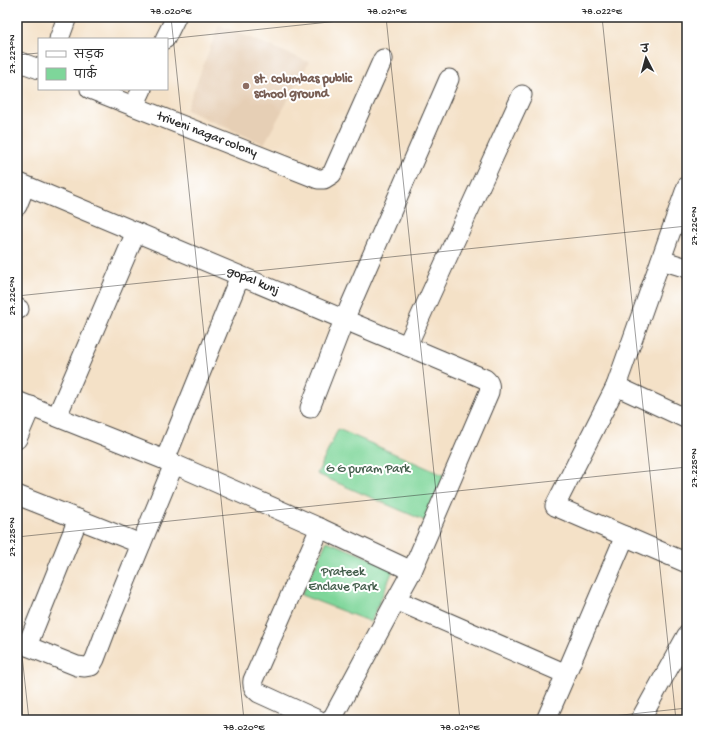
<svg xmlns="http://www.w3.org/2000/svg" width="704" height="737" font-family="'Gochi Hand','Playpen Sans Deva',sans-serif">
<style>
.built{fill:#e6cfb5}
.green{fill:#7ed69a;stroke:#548062}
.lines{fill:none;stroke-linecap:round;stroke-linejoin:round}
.minor-casing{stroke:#494642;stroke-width:21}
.minor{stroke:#fff;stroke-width:19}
.ticks{fill:none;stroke:#2b2b2b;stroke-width:1;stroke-opacity:0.45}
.education-dot{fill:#8d6e63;stroke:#fff;stroke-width:1.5}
.labels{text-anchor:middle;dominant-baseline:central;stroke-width:4;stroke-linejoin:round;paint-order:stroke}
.education-label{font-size:13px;font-weight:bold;fill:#785e54;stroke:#fff;text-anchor:start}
.street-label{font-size:13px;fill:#2b2b2b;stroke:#fff}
.park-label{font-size:13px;fill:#445e4c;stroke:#fff}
.neatline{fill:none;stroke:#2b2b2b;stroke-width:1.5}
.ticks-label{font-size:10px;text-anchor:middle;fill:#2b2b2b}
</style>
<rect width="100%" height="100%" fill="#fff"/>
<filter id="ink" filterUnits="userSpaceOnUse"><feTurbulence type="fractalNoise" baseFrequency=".025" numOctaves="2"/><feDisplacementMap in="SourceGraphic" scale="8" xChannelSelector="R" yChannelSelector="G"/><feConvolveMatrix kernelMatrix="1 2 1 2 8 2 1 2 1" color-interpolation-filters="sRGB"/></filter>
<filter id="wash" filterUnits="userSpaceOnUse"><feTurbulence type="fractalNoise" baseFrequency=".012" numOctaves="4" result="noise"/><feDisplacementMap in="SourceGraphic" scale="16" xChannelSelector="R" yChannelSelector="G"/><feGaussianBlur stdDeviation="0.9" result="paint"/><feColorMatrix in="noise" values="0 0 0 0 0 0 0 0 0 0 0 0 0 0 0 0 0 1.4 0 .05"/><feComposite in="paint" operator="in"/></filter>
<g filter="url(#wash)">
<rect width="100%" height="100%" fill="#f4e1c7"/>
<!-- built -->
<path class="built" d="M219,25L309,62L264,144L186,110Z"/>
<!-- green -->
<g class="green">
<path d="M338,429L450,478L430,523L317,474Z"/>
<path d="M327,541L394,568L371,622L301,595Z"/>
</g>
</g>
<g filter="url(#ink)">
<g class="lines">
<!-- minor casing -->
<g class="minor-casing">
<g id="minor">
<path d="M59,39L67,17"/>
<path d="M165,39L176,17"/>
<path d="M17,61L39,69"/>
<path d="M90,89L318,179H324L332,174L383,59"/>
<path d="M134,106L142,89"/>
<path d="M17,182L419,351L485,379C490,383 490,386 489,392L412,571L396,600L566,674L546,720"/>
<path d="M687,186L616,386L555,506L687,563"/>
<path d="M17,206L25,186"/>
<path d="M661,260L687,268"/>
<path d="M17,308L19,309"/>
<path d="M407,346L452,247L522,95"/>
<path d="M616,386L687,419"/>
<path d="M17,401L165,460L320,528L412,571"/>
<path d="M310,408L344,320L449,79"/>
<path d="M57,416L136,232"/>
<path d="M17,439L31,406"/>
<path d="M165,460L240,276"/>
<path d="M17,495L141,544"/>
<path d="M17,642L77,666L85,667L91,666L95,659L109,622L174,464"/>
<path d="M27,646L78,519"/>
<path d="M566,674L625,536"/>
<path d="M318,720L259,693C254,689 252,687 253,680L320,528"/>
<path d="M329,720L333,717L396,600"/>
<path d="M640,720L687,635"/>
</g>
</g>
<!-- minor -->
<use href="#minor" class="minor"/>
</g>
</g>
<!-- ticks -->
<path class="ticks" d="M171,17L244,720M386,17L460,720M602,17L676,720M167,39L377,17M17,55L39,53M17,296L687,226M17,537L687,467M17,609L29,720M576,720L687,708"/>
<!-- markers -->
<circle class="education-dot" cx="246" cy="86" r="4"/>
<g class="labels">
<!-- education labels -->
<g class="education-label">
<text x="254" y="79">st. columbas public<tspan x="254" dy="15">school ground</tspan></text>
</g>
<!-- street labels -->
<g class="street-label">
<text transform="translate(207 135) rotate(21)">triveni nagar colony</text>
<text transform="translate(253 281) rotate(23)">gopal kunj</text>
</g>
<!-- park labels -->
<g class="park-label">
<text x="368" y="469">G G puram Park</text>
<text x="343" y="572">Prateek<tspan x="343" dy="15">Enclave Park</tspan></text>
</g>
</g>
<!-- margin -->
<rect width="704" height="737" fill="none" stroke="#fff" stroke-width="44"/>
<!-- legend -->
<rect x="38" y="38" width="130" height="52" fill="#ffffff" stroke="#aaaaaa"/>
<rect x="46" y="51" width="20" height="6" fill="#ffffff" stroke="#aaaaaa"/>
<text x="74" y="58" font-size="12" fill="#2b2b2b">सड़क</text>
<rect x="46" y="68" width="20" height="12" fill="#7ed69a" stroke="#aaaaaa"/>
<text x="74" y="78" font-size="12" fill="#2b2b2b">पार्क</text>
<!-- north arrow -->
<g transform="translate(646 58) rotate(354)" stroke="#ffffff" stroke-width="3" paint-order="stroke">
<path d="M0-3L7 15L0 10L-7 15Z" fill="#2b2b2b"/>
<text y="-6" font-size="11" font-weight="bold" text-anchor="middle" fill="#2b2b2b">उ</text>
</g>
<rect x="22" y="22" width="660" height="693" class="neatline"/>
<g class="ticks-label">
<text x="171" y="14">78.020°E</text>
<text x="387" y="14">78.021°E</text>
<text x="602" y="14">78.022°E</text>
<text transform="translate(11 54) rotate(-90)" y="4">27.227°N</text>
<text transform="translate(693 226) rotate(-90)" y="4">27.226°N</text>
<text transform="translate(11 296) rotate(-90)" y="4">27.226°N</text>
<text transform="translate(693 468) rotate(-90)" y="4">27.225°N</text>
<text transform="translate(11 537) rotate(-90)" y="4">27.225°N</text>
<text x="244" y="730">78.020°E</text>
<text x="460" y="730">78.021°E</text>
</g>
</svg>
